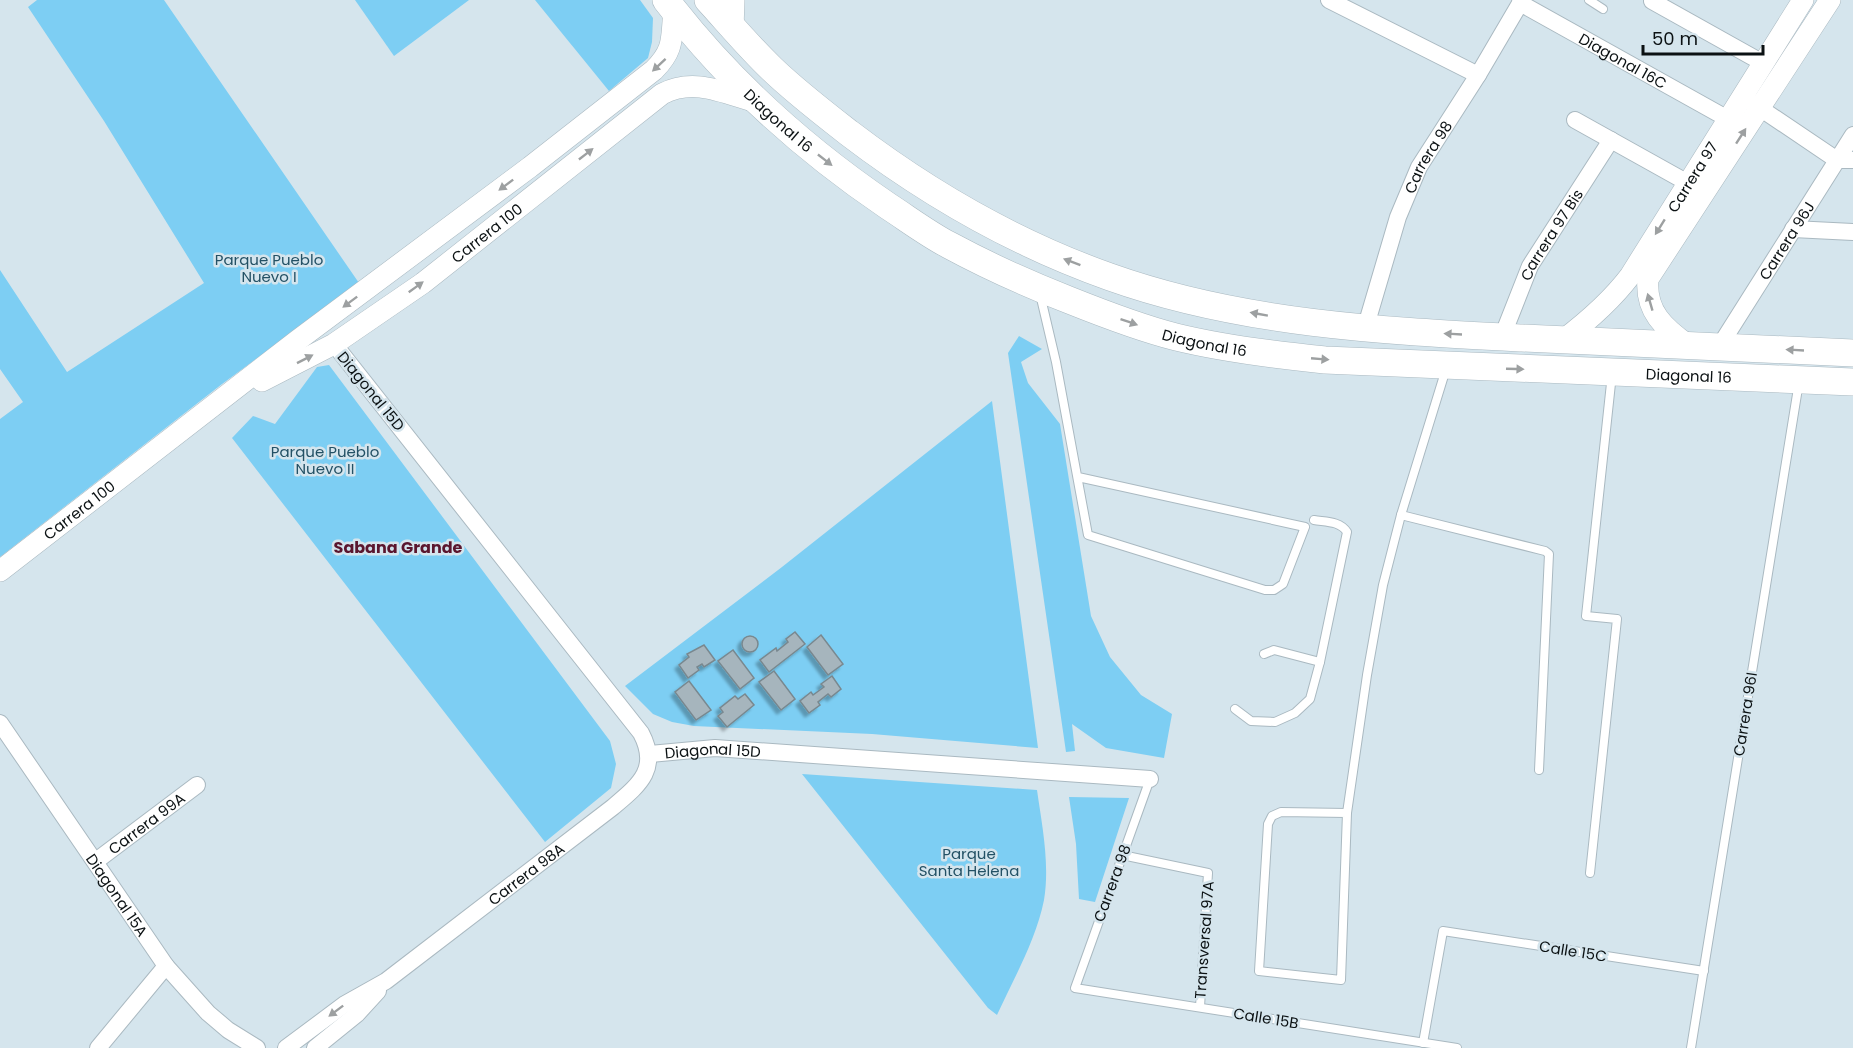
<svg xmlns="http://www.w3.org/2000/svg" width="1853" height="1048" font-family="Poppins,sans-serif">
<style>
.green{fill:#7dcef3}
.building{fill:#a6b5bd;stroke:#79888f;stroke-width:1.5;filter:url(#shadow)}
.lines{fill:none;stroke-linecap:round;stroke-linejoin:round}
.service-casing{stroke:#aab9c1;stroke-width:10}
.minor-casing{stroke:#aab9c1;stroke-width:18}
.tertiary-casing{stroke:#aab9c1;stroke-width:22}
.primary-casing{stroke:#aab9c1;stroke-width:28}
.service{stroke:#fff;stroke-width:8}
.minor{stroke:#fff;stroke-width:16}
.tertiary{stroke:#fff;stroke-width:21}
.primary{stroke:#fff;stroke-width:27}
.oneway{fill:#9da0a1}
.labels{text-anchor:middle;dominant-baseline:central;stroke-width:5;stroke-linejoin:round;paint-order:stroke}
.street-label{font-size:15px;fill:#0b1113;stroke:#d5e5ed}
.park-label{font-size:15px;fill:#235165;stroke:#d5e5ed}
.neighbourhood-label{font-size:16px;font-weight:bold;fill:#5a162e;stroke:#d5e5ed}
</style>
<defs>
<filter id="shadow"><feDropShadow dx="-4" dy="4" stdDeviation="1.5" flood-color="#0004"/></filter>
</defs>
<rect width="100%" height="100%" fill="#d5e5ed"/>
<!-- green -->
<g class="green">
<path d="M37,0H164L359,283L222,384L0,557V419L23,402L0,369V270L67,372L204,283L104,121L28,7Z"/>
<path d="M355,0H469L394,56Z"/>
<path d="M535,0H640L653,18L652,42L648,58L609,91Z"/>
<path d="M1019,336L1042,349L1021,362L1028,383L1060,424L1091,616L1110,657L1141,695L1172,714L1164,758L1106,748L1072,724L1075,751L1066,752L1008,353Z"/>
<path d="M329,365L610,741L616,764L611,788L545,842L232,438L253,416L275,424L317,367Z"/>
<path d="M992,401L1038,748L872,734L694,726L672,722L653,714L625,686L782,567Z"/>
<path d="M802,774L1037,790C1042,825 1050,864 1044,900C1036,940 1014,978 997,1015L988,1008Z"/>
<path d="M1069,797L1129,798L1095,902L1079,899L1076,844Z"/>
</g>
<!-- building -->
<g class="building">
<path d="M795,632L805,644L769,672L760,660L776,648L777,651L788,642L786,639Z"/>
<path d="M821,635L843,664L828,675L807,647Z"/>
<circle cx="750" cy="644" r="8"/>
<path d="M704,645L715,660L704,667L702,664L697,667L699,670L688,678L679,665L689,657L687,654Z"/>
<path d="M733,650L754,678L740,689L718,661Z"/>
<path d="M774,671L795,699L781,710L759,682Z"/>
<path d="M832,676L841,689L831,697L828,694L818,702L820,705L809,713L800,701L811,692L813,695L824,687L821,684Z"/>
<path d="M689,681L711,710L696,720L675,692Z"/>
<path d="M745,694L754,705L727,727L718,716L723,712L720,708L735,696L738,699Z"/>
</g>
<g class="lines">
<!-- service casing -->
<g class="service-casing">
<g id="service">
<path d="M1589,0L1603,9"/>
<path d="M1040,294L1056,362L1088,535L1265,590H1274L1283,584L1305,527L1078,477"/>
<path d="M1401,515L1545,551L1549,554L1539,770"/>
<path d="M1264,654L1274,650L1320,662"/>
<path d="M1235,709L1251,721L1275,722L1295,713L1310,699L1320,662L1347,532C1340,521 1326,522 1314,520"/>
<path d="M1150,779L1075,988L1457,1048"/>
<path d="M1347,813L1281,812L1272,816L1268,824L1259,971L1341,980L1347,813L1367,675L1383,585L1401,515L1446,369"/>
<path d="M1122,855L1208,873L1200,1007"/>
<path d="M1590,873L1617,619L1586,616L1612,374"/>
<path d="M1423,1043L1443,931L1704,971"/>
<path d="M1691,1048L1799,382"/>
</g>
</g>
<!-- minor casing -->
<g class="minor-casing">
<g id="minor">
<path d="M1329,0L1478,75"/>
<path d="M1652,1L1763,63"/>
<path id="s1" d="M1520,3L1728,119"/>
<path d="M1751,102L1837,160H1853"/>
<path d="M1575,120L1688,183"/>
<path d="M1793,229L1853,232"/>
<path id="s2" d="M1365,329L1398,217L1419,167L1478,75L1522,0"/>
<path id="s3" d="M1502,337L1530,266L1611,140"/>
<path id="s4" d="M1719,347L1853,135"/>
<path id="s5" d="M0,723L166,966L208,1013L228,1030L257,1048"/>
<path id="s6" d="M650,754L715,748L1150,779"/>
<path id="s7" d="M96,861L197,785"/>
<path d="M98,1048L166,966"/>
<path id="s8" d="M286,1048L345,1004L386,981L613,807C639,785 660,769 641,733L334,344"/>
<path d="M315,1048L357,1014L378,991"/>
</g>
</g>
<!-- tertiary casing -->
<g class="tertiary-casing">
<g id="tertiary">
<path d="M733,29L734,0"/>
<path id="s9" d="M1563,340C1588,321 1611,301 1630,276L1803,0"/>
<path d="M1688,345C1664,328 1645,311 1648,279L1830,0"/>
<path id="s10" d="M262,381L334,344L423,283L662,94C694,77 724,93 756,102"/>
<path id="s11" d="M0,571L298,340L530,167L654,70C675,49 671,38 674,10"/>
</g>
</g>
<!-- primary casing -->
<g class="primary-casing">
<g id="primary">
<path id="s12" d="M666,0C728,81 804,149 888,206C908,219 928,234 949,245C988,266 1028,284 1069,300C1104,314 1140,328 1176,337C1225,349 1275,355 1325,360L1853,382"/>
<path d="M708,0C729,23 749,47 772,69C796,92 822,112 849,133C929,194 1014,243 1110,277C1242,324 1384,331 1522,338C1632,343 1743,348 1853,353"/>
</g>
</g>
<!-- service -->
<use href="#service" class="service"/>
<!-- minor -->
<use href="#minor" class="minor"/>
<!-- tertiary -->
<use href="#tertiary" class="tertiary"/>
<!-- primary -->
<use href="#primary" class="primary"/>
</g>
<!-- one-way arrows -->
<defs><path id="oneway-solid" d="M-6-.8H1V-3.2L6.5 0L1 3.2V.8H-6Z" transform="scale(1.5)"/></defs>
<g class="oneway">
<use href="#oneway-solid" transform="translate(659 65) rotate(137)"/>
<use href="#oneway-solid" transform="translate(1741 136) rotate(-57)"/>
<use href="#oneway-solid" transform="translate(586 154) rotate(-38)"/>
<use href="#oneway-solid" transform="translate(825 160) rotate(38)"/>
<use href="#oneway-solid" transform="translate(506 185) rotate(143)"/>
<use href="#oneway-solid" transform="translate(1660 227) rotate(122)"/>
<use href="#oneway-solid" transform="translate(1072 262) rotate(-159)"/>
<use href="#oneway-solid" transform="translate(416 287) rotate(-36)"/>
<use href="#oneway-solid" transform="translate(350 302) rotate(143)"/>
<use href="#oneway-solid" transform="translate(1650 302) rotate(-106)"/>
<use href="#oneway-solid" transform="translate(1259 314) rotate(-170)"/>
<use href="#oneway-solid" transform="translate(1129 322) rotate(19)"/>
<use href="#oneway-solid" transform="translate(1453 334) rotate(-177)"/>
<use href="#oneway-solid" transform="translate(1795 350) rotate(-177)"/>
<use href="#oneway-solid" transform="translate(305 359) rotate(-27)"/>
<use href="#oneway-solid" transform="translate(1320 359) rotate(5)"/>
<use href="#oneway-solid" transform="translate(1515 369) rotate(2)"/>
<use href="#oneway-solid" transform="translate(336 1011) rotate(143)"/>
</g>
<g class="labels">
<!-- street labels -->
<g class="street-label">
<text stroke="none"><textPath href="#s1" startOffset="118">Diagonal 16C</textPath></text>
<text stroke="none"><textPath href="#s12" startOffset="165">Diagonal 16</textPath></text>
<text stroke="none"><textPath href="#s2" startOffset="184">Carrera 98</textPath></text>
<text stroke="none"><textPath href="#s9" startOffset="210">Carrera 97</textPath></text>
<text stroke="none"><textPath href="#s10" startOffset="270">Carrera 100</textPath></text>
<text stroke="none"><textPath href="#s3" startOffset="114">Carrera 97 Bis</textPath></text>
<text stroke="none"><textPath href="#s4" startOffset="126">Carrera 96J</textPath></text>
<text stroke="none"><textPath href="#s12" startOffset="651">Diagonal 16</textPath></text>
<text stroke="none"><textPath href="#s12" startOffset="1137">Diagonal 16</textPath></text>
<text transform="translate(371 391) rotate(51)">Diagonal 15D</text>
<text stroke="none"><textPath href="#s11" startOffset="100">Carrera 100</textPath></text>
<text transform="translate(1745 714) rotate(-81)">Carrera 96I</text>
<text stroke="none"><textPath href="#s6" startOffset="63">Diagonal 15D</textPath></text>
<text stroke="none"><textPath href="#s7" startOffset="63">Carrera 99A</textPath></text>
<text stroke="none"><textPath href="#s8" startOffset="297">Carrera 98A</textPath></text>
<text transform="translate(1112 883) rotate(-70)">Carrera 98</text>
<text stroke="none"><textPath href="#s5" startOffset="208">Diagonal 15A</textPath></text>
<text transform="translate(1204 940) rotate(-86)">Transversal 97A</text>
<text transform="translate(1573 951) rotate(9)">Calle 15C</text>
<text transform="translate(1266 1018) rotate(9)">Calle 15B</text>
</g>
<!-- park labels -->
<g class="park-label">
<text x="269" y="259">Parque Pueblo<tspan x="269" dy="17">Nuevo I</tspan></text>
<text x="325" y="451">Parque Pueblo<tspan x="325" dy="17">Nuevo II</tspan></text>
<text x="969" y="853">Parque<tspan x="969" dy="17">Santa Helena</tspan></text>
</g>
<!-- neighbourhood labels -->
<g class="neighbourhood-label">
<text x="398" y="547">Sabana Grande</text>
</g>
</g>
<!-- scale -->
<path d="M1643 45v9h120v-9" fill="none" stroke="#0b1113" stroke-width="3"/>
<text x="1652" y="45" font-size="18" fill="#0b1113" stroke="#d5e5ed" stroke-width="4.5" paint-order="stroke">50 m</text>
</svg>
